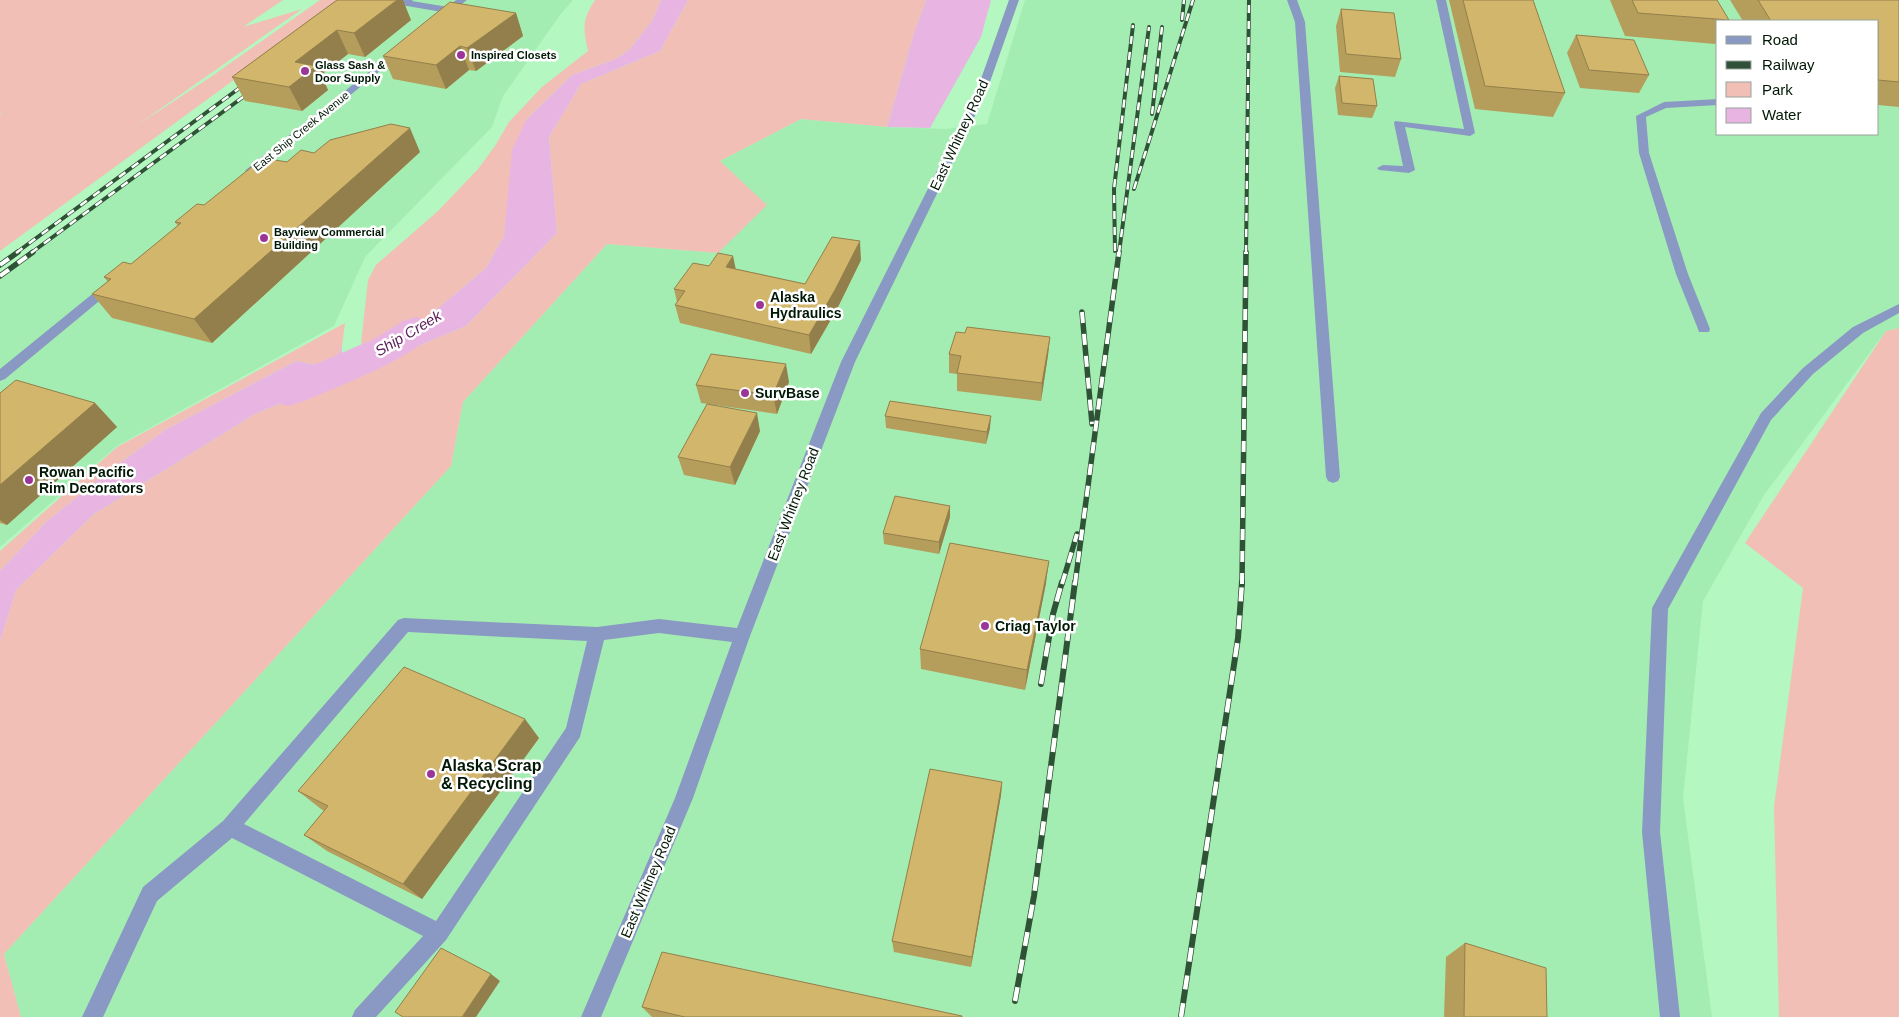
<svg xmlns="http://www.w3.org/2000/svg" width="1899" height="1017" font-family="Helvetica,sans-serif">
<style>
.built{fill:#a4edb2;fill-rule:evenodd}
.green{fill:#f2bfb6}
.water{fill:#e8b5e3}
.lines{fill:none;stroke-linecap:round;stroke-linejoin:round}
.river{fill:#e8b5e3;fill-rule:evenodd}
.minor{fill:#8a99c3;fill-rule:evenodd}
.rail-far2-casing{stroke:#2f5236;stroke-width:4}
.rail-far1-casing{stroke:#2f5236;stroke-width:5.5}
.rail-casing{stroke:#2f5236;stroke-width:6}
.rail-far2{stroke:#fff;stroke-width:2.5;stroke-dasharray:8;stroke-linecap:butt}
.rail-far1{stroke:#fff;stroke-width:4;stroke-dasharray:11;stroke-linecap:butt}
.rail{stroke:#fff;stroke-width:4.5;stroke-dasharray:14;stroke-linecap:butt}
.wall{fill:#b59d5c}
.shaded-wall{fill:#937f4b}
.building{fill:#d2b66b;stroke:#937f4b}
.poi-dot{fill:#9c3598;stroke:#fff;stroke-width:2}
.labels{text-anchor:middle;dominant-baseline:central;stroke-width:5;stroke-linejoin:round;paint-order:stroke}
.far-poi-label{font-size:11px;font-weight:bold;fill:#001805;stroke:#fff;text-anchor:start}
.far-street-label{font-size:11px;fill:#001805;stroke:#fff}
.street-label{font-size:14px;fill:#001805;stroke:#fff}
.poi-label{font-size:14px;font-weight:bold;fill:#001805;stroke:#fff;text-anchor:start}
.water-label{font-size:15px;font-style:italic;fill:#5e235b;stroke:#fff}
.near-poi-label{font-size:16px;font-weight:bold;fill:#001805;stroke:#fff;text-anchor:start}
</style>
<rect width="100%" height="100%" fill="#b4f7c0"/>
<!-- built -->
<g class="built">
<path d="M375,0H573L560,15L503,96L492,127L365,257L334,326L117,446L0,547V279Z"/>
<path d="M1025,0H1899V328L1886,331L1764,495L1703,601L1683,798L1712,1017H21L4,954L451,466L463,402L607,244L718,253L720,161L801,119L887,127L946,129L987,124ZM1718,21H1878V134H1718Z"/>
</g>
<!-- green -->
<g class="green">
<path d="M0,0H283L243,27L302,9L136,126L212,76L320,0H343L0,251V114L2,113H0Z"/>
<path d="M595,0H661L652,21L630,49L616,59L572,75L526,120L508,206L504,236L486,268L430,315L402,331L361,344L368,280L376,265L438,211L478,169L495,146L509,122L542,87L588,51C583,28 582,20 595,0Z"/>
<path d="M688,0H926L914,33L887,127L801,119L720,161L767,205L718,253L607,244L463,402L451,466L4,954L21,1017H0V641L16,590L94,514L255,414L466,326L557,233L549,137L581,84L660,51Z"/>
<path d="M345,323L342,346L336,359L317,365L296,361L165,430L108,472L46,522L0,571V551L117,447Z"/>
<path d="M1899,328V1017H1779L1774,807L1803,588L1745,543L1886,331Z"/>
</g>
<!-- water -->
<g class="water">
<path d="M661,0H688L660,51L581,84L549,137L557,233L466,326L365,368L361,344L402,331L430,315L486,268L504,236L512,150L526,120L572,75L616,59L630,49L652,21Z"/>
<path d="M926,0H991L981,37L930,128L887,127L914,33Z"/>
<path d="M342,346L341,378L255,414L94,514L16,590L0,641V571L46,522L108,472L165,430L296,361L317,365L336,359Z"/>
</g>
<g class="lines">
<!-- river -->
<path class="river" d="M416,317L429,321L435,330C418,357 334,388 302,402L288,406L274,402L268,392L274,382L374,339L403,321Z"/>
<!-- minor -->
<g class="minor">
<path d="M402,0H413L412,1L448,7L456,0H467L441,20L436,17L442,12L401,5L399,3Z"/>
<path d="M1009,0H1019L986,93L855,362L750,636L693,798L601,1017H581L675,798L732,642L659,633L604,640L580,737L446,940L376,1017H352L355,1010L423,936L232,838L157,901L103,1017H82L143,887L223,821L398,620L404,618L597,627L659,619L737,628L841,362L976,93ZM408,632L587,641L566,728L436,921L244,824Z"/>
<path d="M1287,0H1297L1305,22L1340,477L1338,481L1333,483L1328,481L1326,477L1295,22Z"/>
<path d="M1436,0H1446L1475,133L1470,136L1405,127L1415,170L1409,173L1379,170L1377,168L1383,165L1403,166L1394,123L1395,121L1464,129Z"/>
<path d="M400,47L405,50L403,52L255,173H247L245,171L247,169Z"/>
<path d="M1718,99V105L1666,108L1646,117L1649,153L1688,274L1710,329L1709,332H1699L1698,329L1676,274L1639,153L1636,116L1664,102Z"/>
<path d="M111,281L115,282L117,285L115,288L5,379L0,381V369L107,282Z"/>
<path d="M1899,304V313L1863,333L1813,374L1771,420L1668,609L1660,832L1680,1017H1660L1642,832L1652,608L1761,413L1803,368L1853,327Z"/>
</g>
<!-- rail-far2 casing -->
<g class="rail-far2-casing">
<g id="rail-far2">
<path d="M1182,20L1184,0"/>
<path d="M1152,114L1162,27"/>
<path d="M1134,189L1193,0"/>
<path d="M1115,251L1114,189L1133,25"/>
<path d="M16,253L249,81"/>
<path d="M31,253L254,89"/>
<path d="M1119,253L1149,27"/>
<path d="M1246,253L1249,0"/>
</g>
</g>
<!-- rail-far1 casing -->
<g class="rail-far1-casing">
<g id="rail-far1">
<path d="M0,265L18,252"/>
<path d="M0,276L33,252"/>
<path d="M1082,312L1092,424"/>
<path d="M1062,584L1077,534"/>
<path d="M1075,584L1119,252"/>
<path d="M1242,584L1246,252"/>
</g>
</g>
<!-- rail casing -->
<g class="rail-casing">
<g id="rail">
<path d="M1041,684L1053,614L1062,582"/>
<path d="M1015,1001L1034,896L1075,582"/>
<path d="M1181,1017L1238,638L1242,582"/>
</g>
</g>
<!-- rail-far2 -->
<use href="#rail-far2" class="rail-far2"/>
<!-- rail-far1 -->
<use href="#rail-far1" class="rail-far1"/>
<!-- rail -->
<use href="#rail" class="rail"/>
</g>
<!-- wall -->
<g class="wall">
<path d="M337,0L411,20L365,57L348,54L321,75L328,90L302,111L245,101L232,77Z"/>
<path d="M1449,0H1533L1565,93L1553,117L1475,109Z"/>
<path d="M1610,0H1717L1729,20L1728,21H1718V39L1715,44L1625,36Z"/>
<path d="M1730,0H1899V107L1878,105V21H1743Z"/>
<path d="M1341,9L1401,59L1395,77L1340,72L1336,26Z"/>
<path d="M516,13L523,36L476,71L469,70L446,89L393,79L383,56Z"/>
<path d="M1576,35L1649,75L1639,93L1580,88L1567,53Z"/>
<path d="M1339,76L1377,106L1372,118L1338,115L1335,88Z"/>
<path d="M420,152L212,343L112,318L92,294L108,282L104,277L131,264L178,226L175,222L204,205L287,162L314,153Z"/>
<path d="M861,260L837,309L811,354L680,323L675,305L677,302L674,289L709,266L736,269L805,284Z"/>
<path d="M965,333L1050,337L1048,355L1041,401L957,391V374L949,373V354Z"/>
<path d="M789,382L777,414L701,403L696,385Z"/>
<path d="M0,393L95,403L117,427L7,525L0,523Z"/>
<path d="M885,416L990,428L986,444L886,428Z"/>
<path d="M760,431L735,485L684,475L678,457Z"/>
<path d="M950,517L939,554L884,544L883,533Z"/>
<path d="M1046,583L1025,690L921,669L920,649Z"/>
<path d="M539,738L422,899L327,851L304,835L324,811L321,809L298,791Z"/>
<path d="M1002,782L1001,795L971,967L894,952L892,941Z"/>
<path d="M1465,943L1547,1017H1444L1446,957Z"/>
<path d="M642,1007L962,1017H652Z"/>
</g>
<!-- shaded-wall -->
<g class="shaded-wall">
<path d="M397,0H403L411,20L365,57L354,33Z"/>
<path d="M516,13L523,36L476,71L467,48Z"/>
<path d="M337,30L348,54L321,75L328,90L302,111L289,87L295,62Z"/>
<path d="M460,46L469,70L446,89L436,65Z"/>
<path d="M410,128L420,152L212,343L194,319Z"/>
<path d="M860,241L861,260L837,309L811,354L809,335Z"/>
<path d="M733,256L737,275L726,267Z"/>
<path d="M1050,337L1048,355L1041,401L1042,383Z"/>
<path d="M786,364L789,382L777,414L773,395Z"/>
<path d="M95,403L117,427L7,525L0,520V485Z"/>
<path d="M757,413L760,431L735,485L730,467Z"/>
<path d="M991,416L990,428L986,444L987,432Z"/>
<path d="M950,506V517L939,554V542Z"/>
<path d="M1049,561L1046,583L1025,690L1027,670Z"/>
<path d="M525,719L539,738L422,899L403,884Z"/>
<path d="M1002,782L1001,795L971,967L972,957Z"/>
<path d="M491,974L500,981L476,1017H462Z"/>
</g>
<!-- building -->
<g class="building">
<path d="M337,0H397L354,33L337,30L295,62L316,66L289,87L232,77Z"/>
<path d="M1463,0H1533L1565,93L1485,86Z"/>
<path d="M1632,0H1717L1729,20L1638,13Z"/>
<path d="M1758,0H1899V82L1878,80V21H1771Z"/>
<path d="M450,2L516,13L467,48L460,46L436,65L383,56Z"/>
<path d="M1341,9L1394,13L1401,59L1346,54Z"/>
<path d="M1576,35L1634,40L1649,75L1589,70Z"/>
<path d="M1339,76L1373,79L1377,106L1342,103Z"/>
<path d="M391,124L410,128L194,319L92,294L111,279L104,277L123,262L131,264L181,223L175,222L197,204L204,205L263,158L287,162L301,150L314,153L330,140Z"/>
<path d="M832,237L860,241L835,290L809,335L675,305L685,291L674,289L693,263L709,266L718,253L733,256L726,267L805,284Z"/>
<path d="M967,327L1050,337L1042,383L957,373L961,356L949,354L956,332L965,333Z"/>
<path d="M711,354L786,364L773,395L696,385Z"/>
<path d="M16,380L95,403L0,485V393Z"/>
<path d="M890,401L991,416L987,432L885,416Z"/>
<path d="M707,404L757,413L730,467L678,457Z"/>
<path d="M895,496L950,506L939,542L883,533Z"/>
<path d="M950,543L1049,561L1027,670L920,649Z"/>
<path d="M404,667L525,719L403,884L304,835L328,806L298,791Z"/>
<path d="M930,769L1002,782L972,957L892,941Z"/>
<path d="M1465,943L1546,968L1547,1017H1464Z"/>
<path d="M441,948L491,974L462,1017H403L395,1012Z"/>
<path d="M662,952L962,1016V1017H685L642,1007Z"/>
</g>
<!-- markers -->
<g class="poi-dot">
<circle cx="461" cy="55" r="5"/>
<circle cx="305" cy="71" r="5"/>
<circle cx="264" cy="238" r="5"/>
<circle cx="760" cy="305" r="5"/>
<circle cx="745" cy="393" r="5"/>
<circle cx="29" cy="480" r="5"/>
<circle cx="985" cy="626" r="5"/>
<circle cx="431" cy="774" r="5"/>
</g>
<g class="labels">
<!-- far-poi labels -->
<g class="far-poi-label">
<text x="471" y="55">Inspired Closets</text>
<text x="315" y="65">Glass Sash &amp;<tspan x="315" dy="13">Door Supply</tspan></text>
<text x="274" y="232">Bayview Commercial<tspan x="274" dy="13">Building</tspan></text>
</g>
<!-- far-street labels -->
<g class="far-street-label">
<text transform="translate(301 131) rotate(-39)">East Ship Creek Avenue</text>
</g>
<!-- street labels -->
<g class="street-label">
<text transform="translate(959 135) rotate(-65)">East Whitney Road</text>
<text transform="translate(793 504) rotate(-69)">East Whitney Road</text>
<text transform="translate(648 882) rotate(-67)">East Whitney Road</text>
</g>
<!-- poi labels -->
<g class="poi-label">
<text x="770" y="297">Alaska<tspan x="770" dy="16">Hydraulics</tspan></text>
<text x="755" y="393">SurvBase</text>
<text x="39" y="472">Rowan Pacific<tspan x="39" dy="16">Rim Decorators</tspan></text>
<text x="995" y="626">Criag Taylor</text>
</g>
<!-- water labels -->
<g class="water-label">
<text transform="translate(408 333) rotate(-31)">Ship Creek</text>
</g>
<!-- near-poi labels -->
<g class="near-poi-label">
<text x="441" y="765">Alaska Scrap<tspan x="441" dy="18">&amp; Recycling</tspan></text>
</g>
</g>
<!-- legend -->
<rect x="1716" y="20" width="162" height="115" fill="#ffffff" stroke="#99a39b"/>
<rect x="1726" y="36" width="25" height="8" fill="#8a99c3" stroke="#99a39b"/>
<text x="1762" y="45" font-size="15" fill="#001805">Road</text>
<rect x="1726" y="61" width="25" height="8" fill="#2f5236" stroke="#99a39b"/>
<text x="1762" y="70" font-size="15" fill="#001805">Railway</text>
<rect x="1726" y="82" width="25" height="15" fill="#f2bfb6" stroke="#99a39b"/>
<text x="1762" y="95" font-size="15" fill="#001805">Park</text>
<rect x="1726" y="108" width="25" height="15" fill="#e8b5e3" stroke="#99a39b"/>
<text x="1762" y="120" font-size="15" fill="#001805">Water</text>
</svg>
